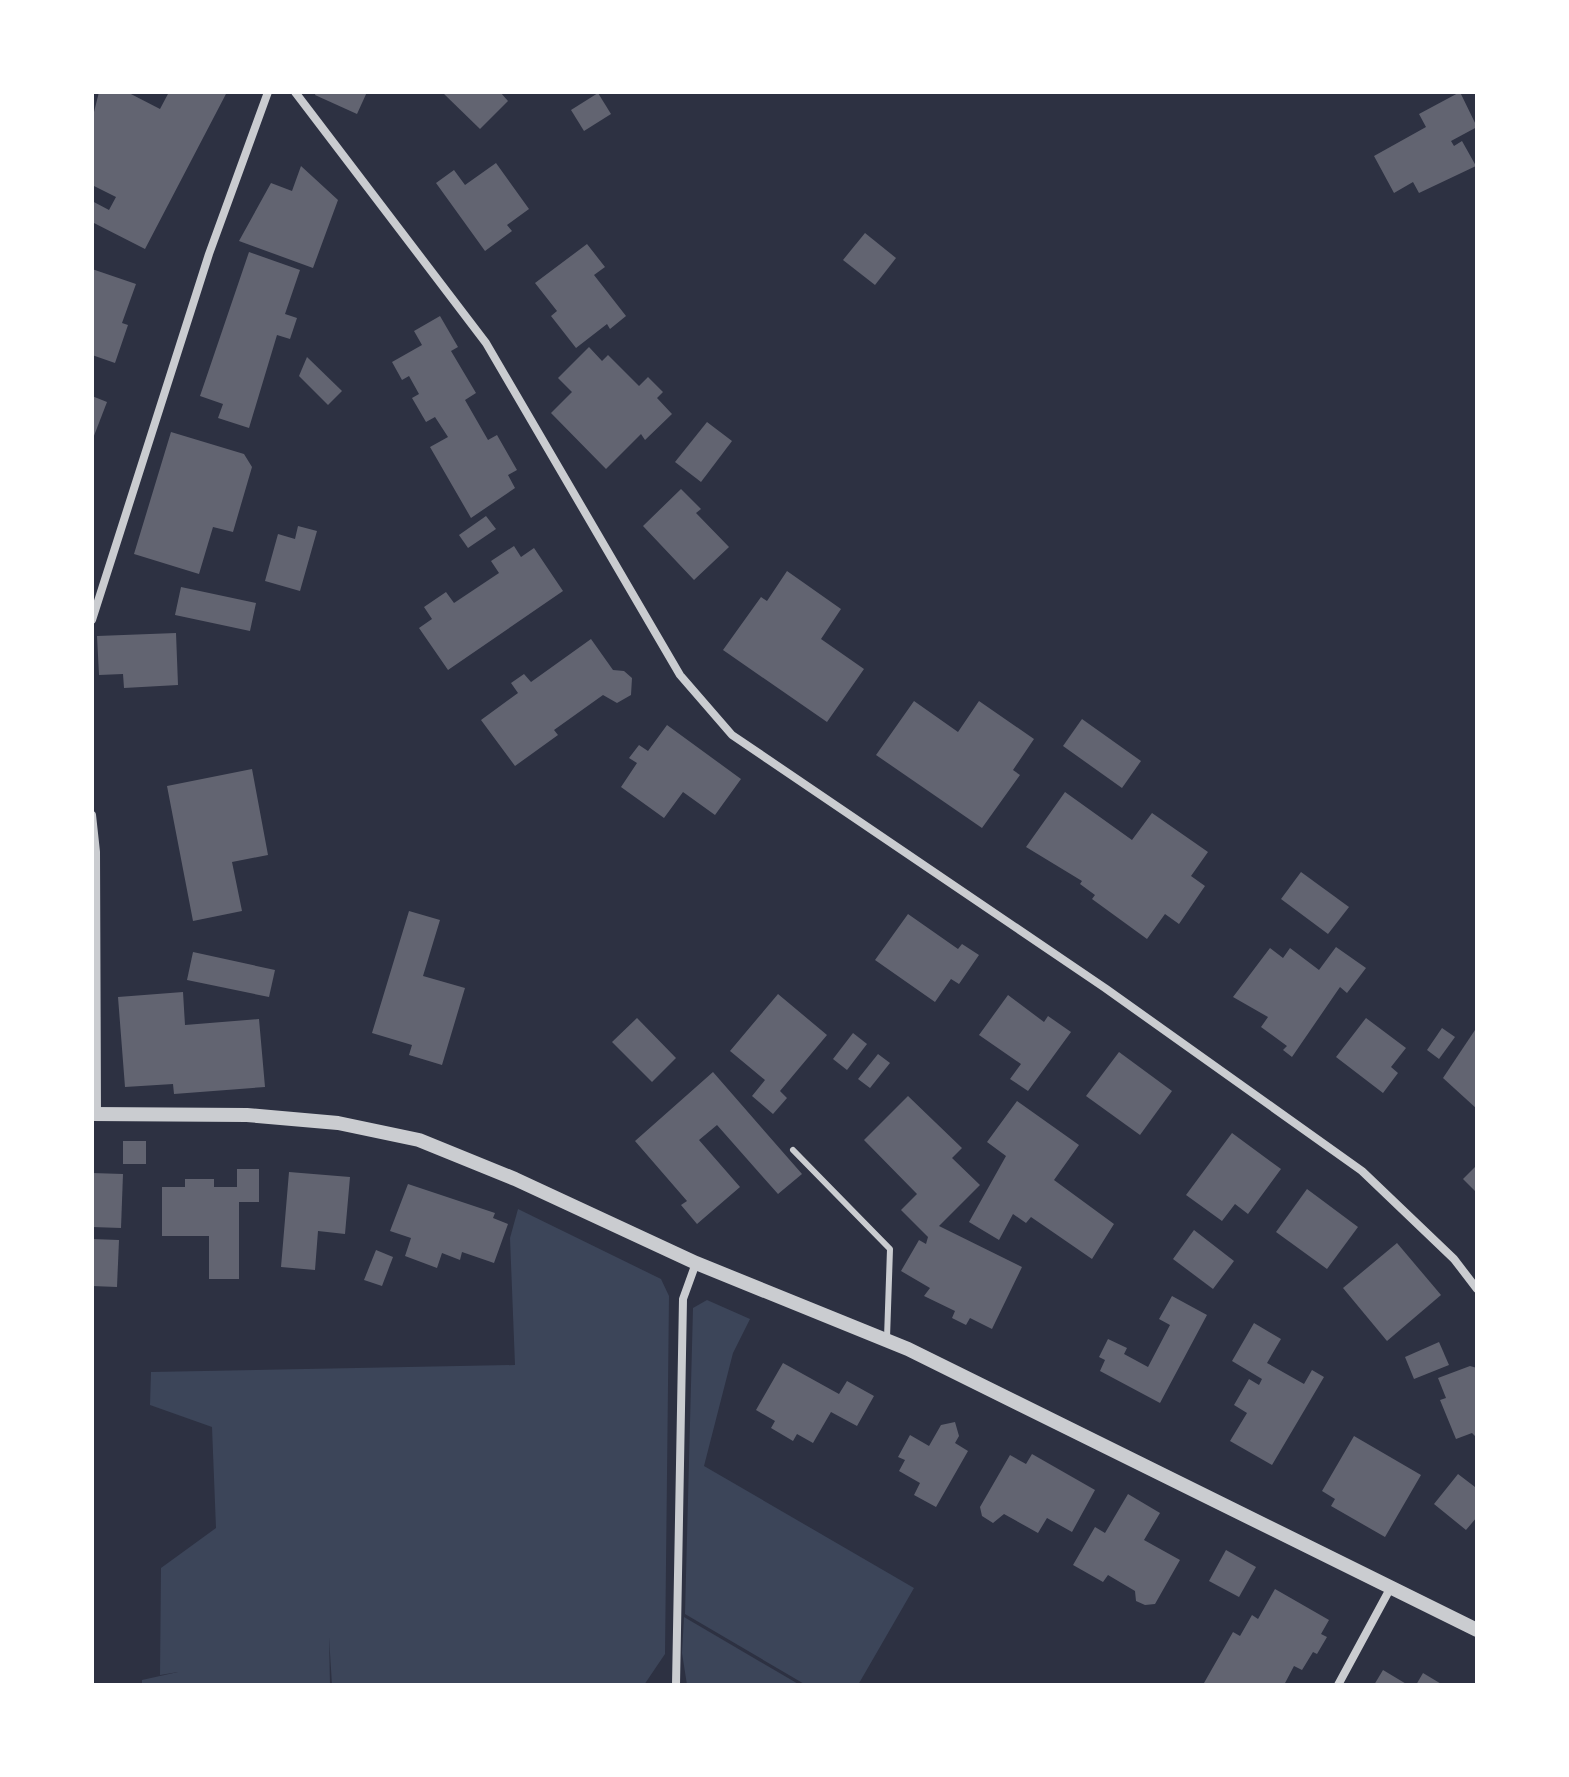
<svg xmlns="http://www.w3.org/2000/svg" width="1569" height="1777" font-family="'Work Sans',sans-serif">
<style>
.green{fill:#3c4559}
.building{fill:#626471}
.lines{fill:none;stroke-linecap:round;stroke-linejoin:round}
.service{stroke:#caccd0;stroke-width:6}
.minor{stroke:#caccd0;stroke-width:8}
.tertiary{stroke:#caccd0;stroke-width:14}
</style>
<rect width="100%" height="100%" fill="#2d3142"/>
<!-- green -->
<g class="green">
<path d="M518,1209L661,1279L669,1296L665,1654L644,1685H332L329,1637L330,1685H142V1680L178,1672L160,1675L161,1568L216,1528L212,1427L150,1405L151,1372L515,1365L510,1238Z"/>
<path d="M707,1300L750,1319L733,1353L704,1466L914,1588L858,1685H806L685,1614L693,1308Z"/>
<path d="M684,1617L800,1685H687L682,1653Z"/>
</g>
<!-- building -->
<g class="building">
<path d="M99,92H127L160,109L169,92H227L145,249L92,222V201L109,210L116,197L92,185V120Z"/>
<path d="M316,92H367L357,114L315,95Z"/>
<path d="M442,92H500L508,101L480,129Z"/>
<path d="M1460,92L1477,127L1451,141L1454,146L1462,141L1476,166L1419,193L1413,182L1394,193L1374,156L1426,127L1419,114Z"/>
<path d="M598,93L611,114L584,131L571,110Z"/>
<path d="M496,163L529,209L507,225L512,231L485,251L436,183L454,170L465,185Z"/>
<path d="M301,166L338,200L313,268L239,241L271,183L292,191Z"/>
<path d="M865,233L896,258L875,285L843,260Z"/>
<path d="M587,244L605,267L594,275L626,316L610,329L607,324L576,348L551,316L557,311L535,283Z"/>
<path d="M249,252L300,270L285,314L297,318L290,339L277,335L249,428L218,418L223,404L200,396Z"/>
<path d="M92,269L136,284L122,323L128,325L115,363L92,355Z"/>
<path d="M440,316L458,347L451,351L476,393L465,400L488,440L497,435L517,470L508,475L515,488L471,518L430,447L448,437L435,417L426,422L412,398L419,394L409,376L402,380L392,362L422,345L414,331Z"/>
<path d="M589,347L602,361L608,355L639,386L648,377L663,392L657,398L672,414L645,440L641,434L606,469L551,413L572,392L558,378Z"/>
<path d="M307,357L342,391L328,405L299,376Z"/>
<path d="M92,396L107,402L92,441Z"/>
<path d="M707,422L732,441L701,482L675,462Z"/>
<path d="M171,432L244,454L252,467L233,532L213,527L199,574L134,554Z"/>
<path d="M681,489L701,509L696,513L729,547L694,580L643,526Z"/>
<path d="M486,516L496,529L468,548L459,535Z"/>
<path d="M298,526L317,531L300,591L265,581L278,534L295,539Z"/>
<path d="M514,546L521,557L534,548L563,591L448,670L419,628L432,619L424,607L446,592L454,603L499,573L491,561Z"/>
<path d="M787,571L841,609L821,639L864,669L827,722L723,650L761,597L767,601Z"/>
<path d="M181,587L256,603L250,631L175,615Z"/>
<path d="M176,633L178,685L124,688L123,674L99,675L97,636Z"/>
<path d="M591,639L613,670L624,671L632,678L631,695L617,703L603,695L554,730L558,735L515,766L481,720L518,693L511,683L524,674L531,682Z"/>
<path d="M914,701L958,732L979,701L1034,739L1013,770L1020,775L982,828L876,755Z"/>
<path d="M1082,719L1141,761L1122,788L1063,746Z"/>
<path d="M667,725L741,779L715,815L683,792L664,818L621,787L637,763L629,758L639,745L648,751Z"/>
<path d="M252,769L268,855L232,862L242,911L193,921L167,786Z"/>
<path d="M1065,792L1132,840L1152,813L1208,852L1191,876L1205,886L1179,924L1165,914L1147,939L1092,899L1095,895L1080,884L1082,881L1026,847Z"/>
<path d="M1301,872L1349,907L1328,934L1281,899Z"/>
<path d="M409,911L440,920L423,976L465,988L442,1065L409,1055L412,1045L372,1033Z"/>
<path d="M908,914L958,949L962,944L979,955L959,984L951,979L935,1002L875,960Z"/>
<path d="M1336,947L1366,968L1347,993L1340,987L1292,1057L1283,1050L1287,1046L1261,1027L1268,1017L1233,997L1270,948L1283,958L1290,948L1319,970Z"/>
<path d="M193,952L275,970L269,997L187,980Z"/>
<path d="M183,992L185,1025L259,1019L265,1087L174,1094L173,1084L125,1087L118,997Z"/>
<path d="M778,994L827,1035L780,1091L787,1098L773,1114L752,1096L765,1080L730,1051Z"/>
<path d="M1008,995L1044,1022L1048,1016L1071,1032L1028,1091L1010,1079L1021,1064L979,1035Z"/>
<path d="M637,1018L676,1058L652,1082L612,1042Z"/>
<path d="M1366,1018L1406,1048L1391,1067L1398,1073L1383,1093L1336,1057Z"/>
<path d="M1477,1027V1109L1443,1078Z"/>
<path d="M1442,1028L1455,1037L1439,1059L1427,1050Z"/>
<path d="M853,1033L867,1044L847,1070L833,1059Z"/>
<path d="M1119,1052L1172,1091L1140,1135L1086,1096Z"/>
<path d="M878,1054L890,1063L870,1088L858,1079Z"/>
<path d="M713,1072L802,1174L778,1194L717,1125L699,1140L740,1187L697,1224L681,1205L687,1201L635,1141Z"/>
<path d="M908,1096L962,1148L952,1158L980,1185L939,1226L1022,1267L992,1329L970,1318L966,1325L952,1318L955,1311L924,1296L930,1288L901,1271L919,1240L926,1244L928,1237L901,1210L917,1194L864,1140Z"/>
<path d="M1017,1101L1079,1145L1054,1180L1114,1224L1092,1259L1031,1217L1026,1223L1013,1214L999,1240L969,1222L1006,1156L987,1142Z"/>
<path d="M1232,1133L1281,1169L1248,1214L1235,1204L1222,1221L1186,1195Z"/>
<rect x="123" y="1141" width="23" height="23"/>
<path d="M1477,1165V1193L1463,1179Z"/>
<path d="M237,1169H259V1202H239V1279H209V1236H162V1187H185V1179H214V1187H237Z"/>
<path d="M289,1172L350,1177L345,1234L318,1231L315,1270L281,1267Z"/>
<path d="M92,1173L123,1174L121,1228L92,1227Z"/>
<path d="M408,1184L495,1213L493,1218L508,1224L494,1263L462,1252L460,1260L442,1253L437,1268L405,1256L411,1238L390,1231Z"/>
<path d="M1307,1189L1358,1227L1327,1269L1276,1232Z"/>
<path d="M1194,1230L1234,1261L1213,1289L1173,1259Z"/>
<path d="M92,1239L119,1240L117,1287L92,1286Z"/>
<path d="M1397,1243L1441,1295L1387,1341L1343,1288Z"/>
<path d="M376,1250L393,1257L382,1286L364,1280Z"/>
<path d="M1172,1296L1207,1315L1160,1403L1100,1371L1105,1360L1099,1357L1108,1339L1127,1348L1124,1354L1148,1367L1170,1325L1159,1319Z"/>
<path d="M1254,1323L1281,1339L1267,1363L1304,1384L1312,1370L1324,1377L1272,1465L1230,1441L1247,1413L1234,1405L1249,1379L1259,1385L1262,1379L1232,1361Z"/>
<path d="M1439,1342L1449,1365L1414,1379L1405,1357Z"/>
<path d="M783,1363L839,1394L847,1381L874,1396L857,1426L831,1412L813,1443L797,1434L793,1441L771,1428L775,1421L756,1410Z"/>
<path d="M1470,1366L1477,1368V1438L1472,1433L1456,1439L1440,1400L1446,1398L1438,1378Z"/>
<path d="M955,1422L959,1436L955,1443L968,1451L936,1507L914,1495L920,1483L899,1471L905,1460L898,1457L910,1435L929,1446L941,1425Z"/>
<path d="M1354,1436L1421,1475L1385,1537L1331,1506L1335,1499L1322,1491Z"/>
<path d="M1032,1454L1095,1490L1072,1532L1047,1518L1038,1533L1004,1514L993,1523L982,1516L980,1507L1010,1455L1026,1464Z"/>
<path d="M1458,1474L1475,1487L1477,1484V1517L1466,1530L1434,1504Z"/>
<path d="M1128,1494L1160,1513L1144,1540L1180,1560L1155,1604L1145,1605L1136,1601L1135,1591L1108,1575L1103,1582L1073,1565L1095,1527L1105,1533Z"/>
<path d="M1226,1550L1256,1567L1239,1597L1209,1581Z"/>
<path d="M1275,1589L1329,1620L1321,1634L1327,1637L1317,1654L1313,1652L1302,1670L1294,1666L1284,1685L1204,1683L1233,1632L1240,1636L1252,1615L1258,1619Z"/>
<path d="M1383,1670L1408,1685H1374Z"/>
<path d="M1423,1673L1443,1685H1416Z"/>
</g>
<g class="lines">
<!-- service -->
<path class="service" d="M793,1150L890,1249L887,1338"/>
<!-- minor -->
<g class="minor">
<path d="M295,92L486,343L680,675L732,735L1105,988L1362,1171L1454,1259L1477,1289"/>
<path d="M92,620L209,254L268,92"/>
<path d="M92,815L96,852L97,1114"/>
<path d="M676,1685L683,1299L696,1263"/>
<path d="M1338,1685L1391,1587"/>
</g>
<!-- tertiary -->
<path class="tertiary" d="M92,1114L247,1115L338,1123L419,1140L515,1179L696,1263L908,1349L1477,1630"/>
</g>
<!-- border -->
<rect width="1569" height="1777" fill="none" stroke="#ffffff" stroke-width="188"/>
</svg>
